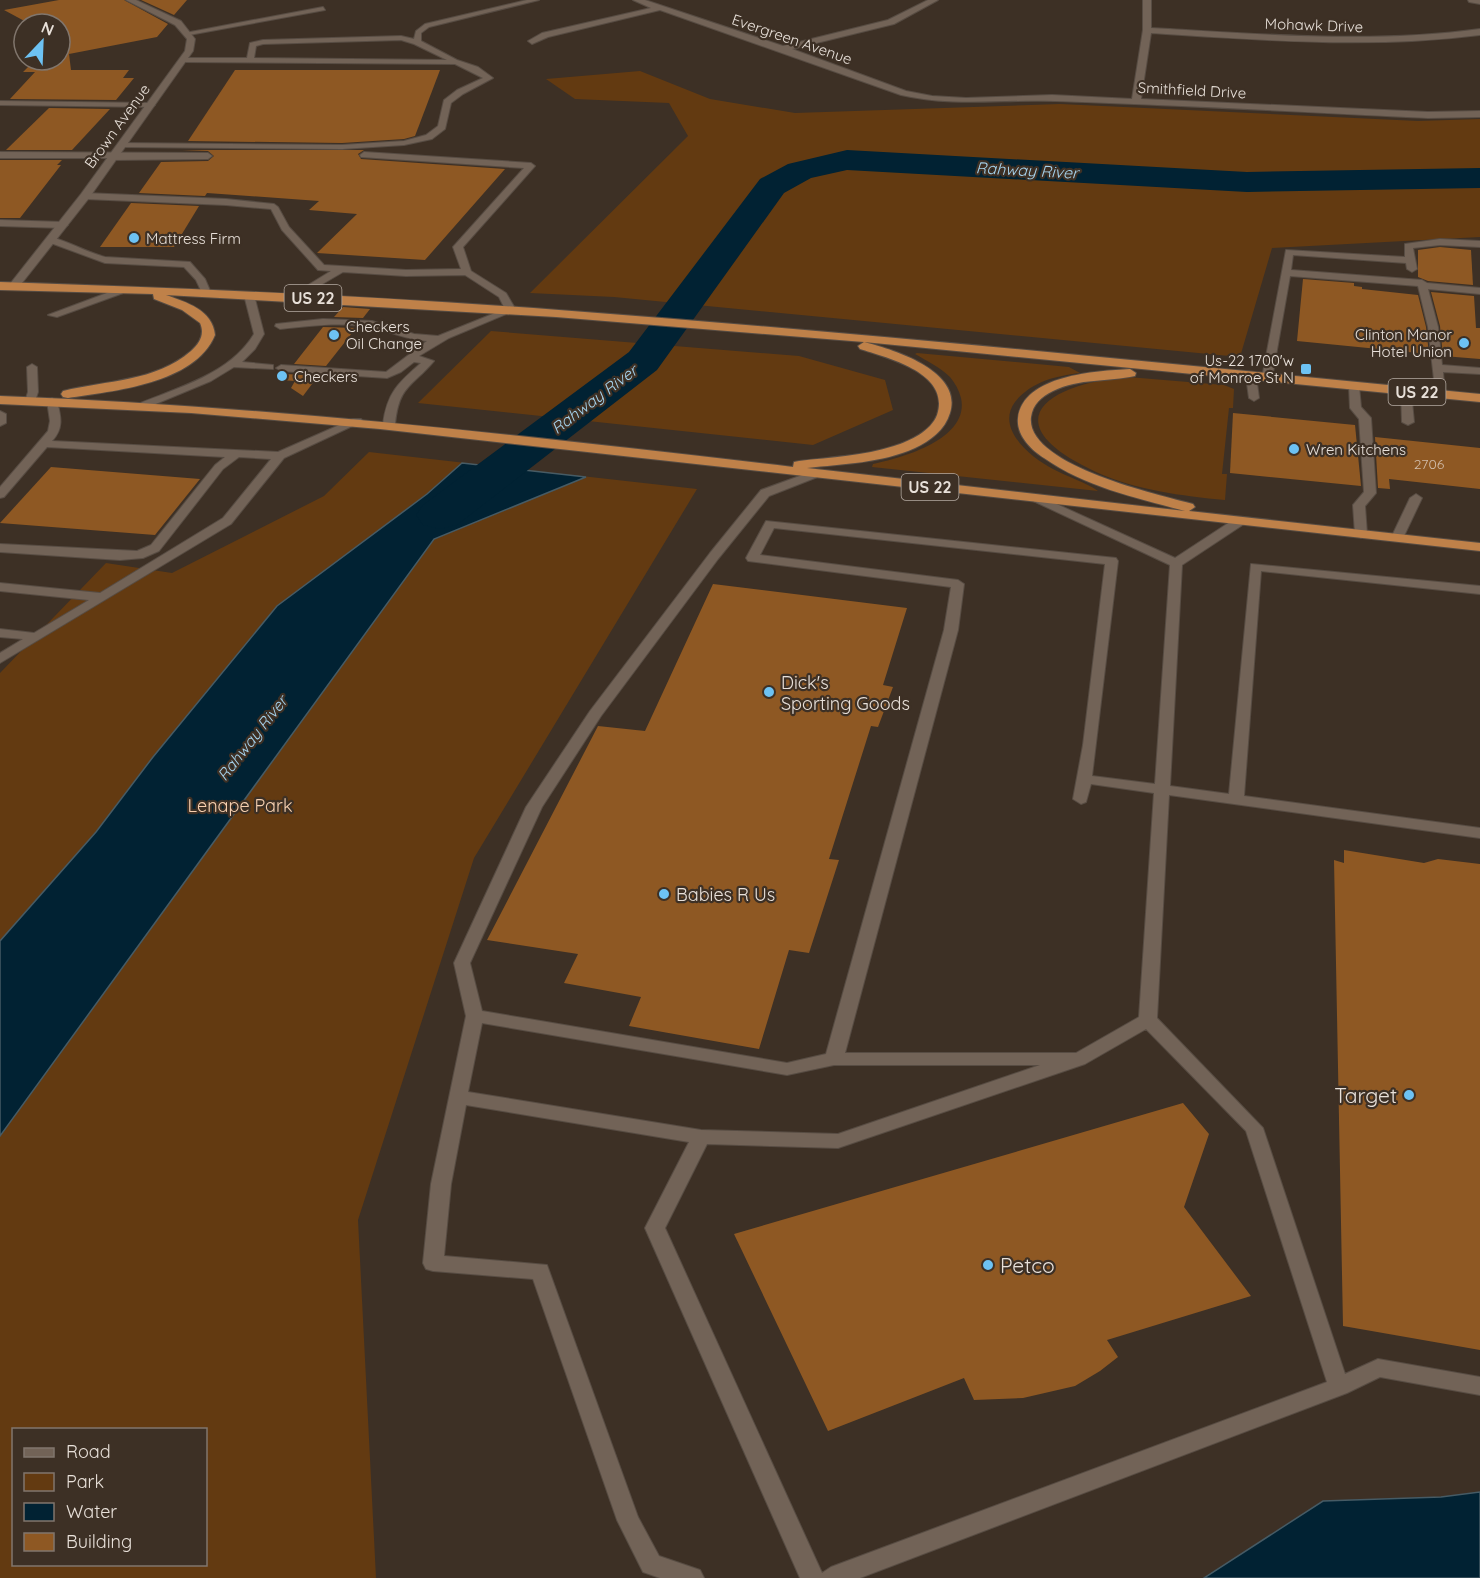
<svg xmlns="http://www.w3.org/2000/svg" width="1480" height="1578" font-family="Quicksand,sans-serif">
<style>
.green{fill:#633a11;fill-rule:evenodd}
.water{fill:#012233;stroke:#465b65;stroke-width:1.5}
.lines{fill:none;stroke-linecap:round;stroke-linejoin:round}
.river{fill:#012233;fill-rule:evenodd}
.building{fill:#8e5823}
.lane-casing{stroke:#574c43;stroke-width:2}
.street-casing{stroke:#574c43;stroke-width:2}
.highway-casing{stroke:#574c43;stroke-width:2}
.lane{fill:#726357;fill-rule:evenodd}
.street{fill:#726357;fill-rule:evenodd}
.highway{fill:#bf8149;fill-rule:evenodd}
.poi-dot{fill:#6dc2f3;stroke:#3d3025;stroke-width:2}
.labels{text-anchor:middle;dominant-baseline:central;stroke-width:4.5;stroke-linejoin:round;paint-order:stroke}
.far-number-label{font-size:14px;fill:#d2beac}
.far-street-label{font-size:15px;fill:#e8e0d9;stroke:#3d3025}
.far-poi-label{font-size:15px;fill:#e8e0d9;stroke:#3d3025;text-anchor:start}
.far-water-label{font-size:16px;font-style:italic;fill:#a6d4ef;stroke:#3d3025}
.shield{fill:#3d3025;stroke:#b5aba3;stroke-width:1.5}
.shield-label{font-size:16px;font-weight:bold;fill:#e8e0d9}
.poi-label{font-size:18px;fill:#e8e0d9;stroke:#3d3025;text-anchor:start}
.park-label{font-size:18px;fill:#f7d0b0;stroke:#3d3025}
.near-poi-label{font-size:21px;fill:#e8e0d9;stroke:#3d3025;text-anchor:end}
</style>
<rect width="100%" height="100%" fill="#3d3025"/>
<!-- green -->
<g class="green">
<path d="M640,71L710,99L795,113L1060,104L1418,121L1480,119V237L1272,248L1240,357L614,297L530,293L688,136L669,103L575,99L546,79Z"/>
<path d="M491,331L799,356L885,380L893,410L813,445L418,403Z"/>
<path d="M917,353L1069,367L1080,373C1055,376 1031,382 1015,402C995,429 1032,458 1053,469C1067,477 1086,482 1098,491L872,467L873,464C902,458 970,439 961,398C959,390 955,383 950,377C940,367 927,361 915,354Z"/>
<path d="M1128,377L1224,385L1234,389L1233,408H1229L1222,474H1227L1225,500C1182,496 1136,490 1096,472C992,424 1044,384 1128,377Z"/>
<path d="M369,452L697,489L474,858L358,1220L376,1578H0V673L106,563L172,573L324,496ZM14,1430H206V1564H14Z"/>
</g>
<!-- water -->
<g class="water">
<path d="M462,463L586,477L434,539L0,1136V941L96,832L153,757L277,606L427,494Z"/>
<path d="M1480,1492V1578H1204L1323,1501L1441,1497Z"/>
</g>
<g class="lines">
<!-- river -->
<path class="river" d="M847,150L1247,172L1480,168V188L1247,192L847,170L811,178L784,193L657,370L457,525L440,529L423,525L416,515L423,505L629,352L760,179L788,164Z"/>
</g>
<!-- building -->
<g class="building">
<path d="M59,0H124L168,24L157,37L69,54L71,70H129L123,78H134L116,100L10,99L35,72H23L35,60H60V24H30L4,10Z"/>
<path d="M141,0H187L174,15Z"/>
<path d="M235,70H440L415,136L404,139L342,143L188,141Z"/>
<path d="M49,108L110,109L72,150H6Z"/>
<path d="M182,150H364L358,154L361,159L505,169L425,260L317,253L357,214L309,210L319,201L207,193L205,196L139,193L161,162L208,161L214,156L208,151Z"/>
<path d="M0,160H62L57,165H61L20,218H0Z"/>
<path d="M131,203L199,206L174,247H100Z"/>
<path d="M1440,247L1471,250L1473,285L1428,281L1418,277V250Z"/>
<path d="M1303,279L1354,283V286L1362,287V289L1418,295L1426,327L1429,354L1297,341Z"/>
<path d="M1431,292L1474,296L1476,328H1480V359L1443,356L1440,326Z"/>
<path d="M343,307L370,309L363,318L334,317Z"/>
<path d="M323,327L356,328L326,366L294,364Z"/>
<path d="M286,374L318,376L303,396L291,388L295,381L280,380Z"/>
<path d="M1233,413L1355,425L1361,486L1230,473Z"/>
<path d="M1375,437L1480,448V489L1389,479L1390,489L1378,488Z"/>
<path d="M51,467L200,479L155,535L0,523Z"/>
<path d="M713,584L907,608L883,685L893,687L878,727L871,726L829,859L839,860L809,953L789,950L759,1049L629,1026L641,997L564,983L578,954L487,940L598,726L645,731Z"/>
<path d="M1344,850L1424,863L1438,859L1480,864V1350L1343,1326L1334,860L1344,863Z"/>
<path d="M1183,1103L1209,1134L1184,1207L1251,1296L1107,1340L1118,1357L1100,1371L1075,1386L1023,1398L974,1400L964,1378L828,1431L734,1234Z"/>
</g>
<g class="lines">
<!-- lane casing -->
<g class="lane-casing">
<g id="lane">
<path d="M527,0H539L429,27L421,33V41L457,60L478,67L493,78L463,94L451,103L445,129L432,139L404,145L342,149L122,147L118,145L122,143L342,145L404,141L426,135L438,126L444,100L457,90L483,78L455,64L183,62L179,60L183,58H247L250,43L263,40L401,36L414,39L416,31L425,24ZM401,40L414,44L447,60L254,58L256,46L263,44Z"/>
<path d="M323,7L325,10L189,35L185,33Z"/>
<path d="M0,101L151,103L155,105L151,107L0,105Z"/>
<path d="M0,152L208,153L212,156L208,159L113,160L109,158H0Z"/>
<path d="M364,152L531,163L535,166L463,247L471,271L506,293L516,310L449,338L419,356L434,361C412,387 399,385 395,424L389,427L383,424C387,393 398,383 421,363L414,362L401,372L387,378L281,371L276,368L281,365L386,372L427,341C408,340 392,332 373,328C344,321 310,326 280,329L275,326L276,324L323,319L372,321L414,334L438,336L505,309L499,297L465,275L406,276L343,272L295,300L292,299V295L331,271L318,270L282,230L271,209L226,205L85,199L81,196L85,193L226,199L274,204L278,207L289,227L324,265L406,270L461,269L453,247L524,168L361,157L360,155Z"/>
<path d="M0,220L63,222L68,225L63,228L0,226Z"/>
<path d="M51,237C70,242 86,252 105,257L190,262L205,279L211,293L203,295L196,280L184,267L105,263L48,242V238Z"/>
<path d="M1440,239L1480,241V247L1440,245L1413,248L1417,269L1412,272L1407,269L1406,263L1293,255L1291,270L1422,280L1427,283L1480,288V294L1428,289L1438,327L1442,365L1480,368V374L1443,372L1445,395L1440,398L1436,397L1428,327L1418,286L1290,276L1272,378L1271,380H1263L1262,378L1286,250L1405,257V244Z"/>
<path d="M123,287L128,290L126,292L57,317L48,315Z"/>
<path d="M249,292L254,295L264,334L255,349L242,362L273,365V369L234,367L211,381L146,408H138V404C179,387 230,374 254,334L244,295Z"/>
<path d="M32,364L37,367L38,392L35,401L30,404L25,401L28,392L27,367Z"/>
<path d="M1251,373L1256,376L1259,398L1254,401L1249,398L1246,376Z"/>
<path d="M1354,383L1359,386L1361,407L1371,418L1376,493L1365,506L1367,534L1361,538L1355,534L1353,505L1364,492L1359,419L1350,408L1349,386Z"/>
<path d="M1406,388L1411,391L1414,422L1408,425L1402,422L1401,391Z"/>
<path d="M52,398L57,401C61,417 64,428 52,441L278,452L353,419H361L363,421L284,458L231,524L0,663V653L23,639L0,637V629L34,633L89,600L0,591V583L100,593L223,518L271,459L239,457L223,469L159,551L143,558L120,560L0,552V544L137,551L151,545L215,465L225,457L47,447L4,497L0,498V487L48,431L50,421L47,401Z"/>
<path d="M0,411L6,414V423L0,426Z"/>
<path d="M816,470L822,474L820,476L769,496L718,559L601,716L542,807L470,963L482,1011L787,1063L826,1054L944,630L951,587L748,561L746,558L766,521L1116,558L1118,561L1092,776L1155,784L1170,565L1029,499L1031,496H1039L1175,558L1236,518H1244V524L1182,565L1170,786L1229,794L1251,564L1480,586V594L1261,571L1244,796L1480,828V838L1169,795L1157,1018L1263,1128L1345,1374L1378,1359L1480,1377V1395L1380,1377L1347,1393L860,1578H800L645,1228L689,1142L466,1105L451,1184L444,1256L547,1265L638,1517L659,1556L700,1570L704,1578H660L643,1572L617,1520L533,1279L433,1271L426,1269L423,1263L431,1184L466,1016L454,963L526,807L590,711L710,553L761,490ZM774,528L1105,564L1083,745L1073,799L1081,804L1086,802L1091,784L1154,793L1139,1017L1076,1053H845L958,630L964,584L958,580L760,555ZM482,1023L787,1075L834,1065H1040L838,1134L701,1130L468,1092ZM1146,1029L1246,1131L1327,1382L831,1567L822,1573L665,1228L707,1144L838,1148L1085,1064Z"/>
<path d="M1416,494L1422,498L1403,538L1401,541H1393L1391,538L1410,498Z"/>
</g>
</g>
<!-- street casing -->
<g class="street-casing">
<g id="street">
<path d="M126,0H136L181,21L195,39L193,51L89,198L18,288H10V284L81,194L185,51L187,39L175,25Z"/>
<path d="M633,0H645L783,46L888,20L928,0H938L894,24L792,49L906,91L932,96L966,98L1052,95L1132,99L1143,30V0H1151V28C1261,34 1370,44 1480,29V35C1370,49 1261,40 1151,33L1141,99L1428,112L1480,111V117L1428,118C1304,112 1179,105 1055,101C1002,99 953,107 901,95L660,10L548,37L532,44L528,41L542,33L651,8Z"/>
<path d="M1468,0H1480V4L1469,2Z"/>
</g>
</g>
<!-- highway casing -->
<g class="highway-casing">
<path id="highway" d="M0,282C186,288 373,296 559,310C866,333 1173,364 1480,394V402L864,342C895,350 963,371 950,413C945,430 930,441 915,448C882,463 843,464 807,468L1185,511C1137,498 1085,487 1044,458C1031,450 1016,435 1018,418C1023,375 1096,371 1130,369L1136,373L1135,376C1108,382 1080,378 1053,391C1041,397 1033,404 1031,417C1025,465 1159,495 1193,504L1195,507L1189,511L1480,543V551L380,429L191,413L0,404V396C266,406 529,436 793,467L794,462L799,461C831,457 864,456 894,446C910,441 931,431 937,415C951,373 888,358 860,349L858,346L864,342L556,317L166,295C186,302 213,310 215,335C195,384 113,391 68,398L63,397L61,394L63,391C107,380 155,382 191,351C200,343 205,334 200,323L182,310L154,299L153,294L0,290Z"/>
</g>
<!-- lane -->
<use href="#lane" class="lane"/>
<!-- street -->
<use href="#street" class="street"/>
<!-- highway -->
<use href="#highway" class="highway"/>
</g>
<!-- markers -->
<g class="poi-dot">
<circle cx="134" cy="238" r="6"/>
<circle cx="334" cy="335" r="6"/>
<circle cx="1464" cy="343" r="6"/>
<rect x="1300" y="363" width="12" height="12" rx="3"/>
<circle cx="282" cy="376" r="6"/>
<circle cx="1294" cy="449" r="6"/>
<circle cx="769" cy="692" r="6"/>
<circle cx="664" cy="894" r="6"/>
<circle cx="1409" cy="1095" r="6"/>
<circle cx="988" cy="1265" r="6"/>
</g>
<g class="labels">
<!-- far-number labels -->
<g class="far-number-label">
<text x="1429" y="464">2706</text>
</g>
<!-- far-street labels -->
<g class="far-street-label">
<text transform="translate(1314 25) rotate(2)">Mohawk Drive</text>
<text transform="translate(792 39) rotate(19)">Evergreen Avenue</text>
<text transform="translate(1192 90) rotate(3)">Smithfield Drive</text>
<text transform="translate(117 126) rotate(-54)">Brown Avenue</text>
</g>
<!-- far-poi labels -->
<g class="far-poi-label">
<text x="146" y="238">Mattress Firm</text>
<text x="346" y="326">Checkers<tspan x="346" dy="17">Oil Change</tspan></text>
<text x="1452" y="334" text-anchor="end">Clinton Manor<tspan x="1452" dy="17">Hotel Union</tspan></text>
<text x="1294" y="360" text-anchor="end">Us-22 1700'w<tspan x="1294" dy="17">of Monroe St N</tspan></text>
<text x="294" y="376">Checkers</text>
<text x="1306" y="449">Wren Kitchens</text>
</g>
<!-- far-water labels -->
<g class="far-water-label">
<text transform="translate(1027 170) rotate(3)">Rahway River</text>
<text transform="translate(594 399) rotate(-37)">Rahway River</text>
<text transform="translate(252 738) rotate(-52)">Rahway River</text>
</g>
<!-- shield labels -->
<g class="shield">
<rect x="284.5" y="285" width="57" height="26" rx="4.5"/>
<rect x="1388.5" y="379" width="57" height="26" rx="4.5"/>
<rect x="901.5" y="474" width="57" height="26" rx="4.5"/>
</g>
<g class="shield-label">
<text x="313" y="298">US 22</text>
<text x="1417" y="392">US 22</text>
<text x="930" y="487">US 22</text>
</g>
<!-- poi labels -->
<g class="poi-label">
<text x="781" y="682">Dick's<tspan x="781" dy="21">Sporting Goods</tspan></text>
<text x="676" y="894">Babies R Us</text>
</g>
<!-- park labels -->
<g class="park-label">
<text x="240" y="805">Lenape Park</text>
</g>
<!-- near-poi labels -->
<g class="near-poi-label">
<text x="1397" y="1095">Target</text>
<text x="1000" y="1265" text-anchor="start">Petco</text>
</g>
</g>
<!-- legend -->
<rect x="12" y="1428" width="195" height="138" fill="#3d3025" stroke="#81766d" stroke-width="1.5"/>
<rect x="24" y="1448" width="30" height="9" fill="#726357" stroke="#81766d" stroke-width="1.5"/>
<text x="66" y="1458" font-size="18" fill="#e8e0d9">Road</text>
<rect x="24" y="1473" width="30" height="18" fill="#633a11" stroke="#81766d" stroke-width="1.5"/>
<text x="66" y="1488" font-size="18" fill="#e8e0d9">Park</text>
<rect x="24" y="1503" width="30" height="18" fill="#012233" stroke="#81766d" stroke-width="1.5"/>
<text x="66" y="1518" font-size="18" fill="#e8e0d9">Water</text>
<rect x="24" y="1533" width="30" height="18" fill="#8e5823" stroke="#81766d" stroke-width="1.5"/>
<text x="66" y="1548" font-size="18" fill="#e8e0d9">Building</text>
<!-- north arrow -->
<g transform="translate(42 42) rotate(23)"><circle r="28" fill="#3d3025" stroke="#81766d" stroke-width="1.5"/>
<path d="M0-4.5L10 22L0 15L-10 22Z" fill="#6dc2f3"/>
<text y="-9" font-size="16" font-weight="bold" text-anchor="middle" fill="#e8e0d9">N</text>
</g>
</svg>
